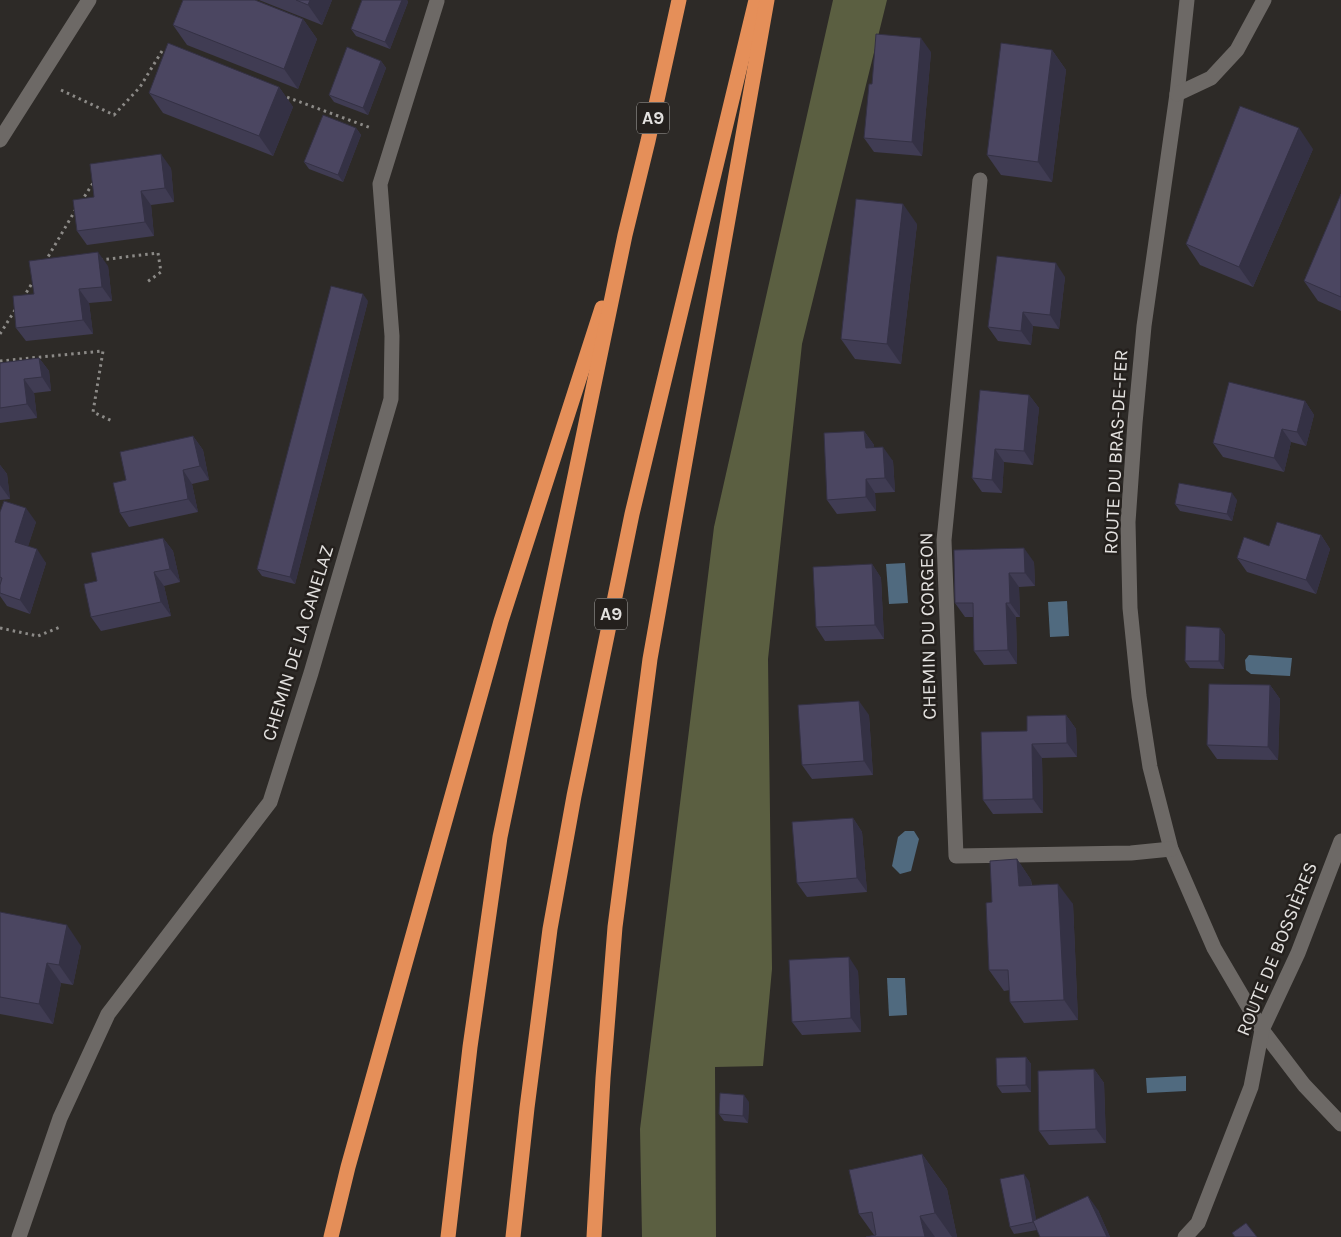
<svg xmlns="http://www.w3.org/2000/svg" width="1341" height="1237" font-family="Karla,sans-serif">
<style>
.forest{fill:#5b5f41}
.water{fill:#506a7f}
.lines{fill:none;stroke-linecap:round;stroke-linejoin:round}
.path{stroke:#8c8a87;stroke-width:3;stroke-dasharray:2.5 4;stroke-linecap:butt}
.minor{stroke:#6d6966;stroke-width:15}
.highway{stroke:#e58f59;stroke-width:15}
.wall{fill:#403c53}
.shaded-wall{fill:#343144}
.building{fill:#4b4661;stroke:#343144}
.labels{text-anchor:middle;dominant-baseline:central;stroke-width:5;stroke-linejoin:round;paint-order:stroke}
.shield{fill:#24201d;stroke:#aaa8a6;stroke-width:1}
.shield-label{font-size:18px;font-weight:bold;fill:#e4e2e0}
.street-label{font-size:19px;fill:#e4e2e0;stroke:#24201d}
</style>
<rect width="100%" height="100%" fill="#2d2a27"/>
<!-- forest -->
<path class="forest" d="M833,0H887L802,344L768,659L772,969L763,1066L715,1067L716,1237H642L640,1129L714,527Z"/>
<!-- water -->
<g class="water">
<path d="M905,563L908,603L889,604L886,564Z"/>
<path d="M1067,601L1069,636L1050,637L1048,602Z"/>
<path d="M1249,655L1292,658L1290,676L1251,674L1246,670L1245,660Z"/>
<path d="M905,831H914L919,839L911,871L900,874L892,866L898,837Z"/>
<path d="M887,978H905L907,1015L889,1016Z"/>
<path d="M1186,1076V1091L1147,1093L1146,1078Z"/>
</g>
<g class="lines">
<!-- path -->
<g class="path">
<path d="M61,90L114,115L140,87L162,51L167,53"/>
<path d="M281,95L371,128"/>
<path d="M81,202L95,180"/>
<path d="M100,260L158,253L161,272L147,282"/>
<path d="M45,262L76,209"/>
<path d="M23,298L34,280"/>
<path d="M0,334L15,310"/>
<path d="M0,361L103,351L93,412L112,421"/>
<path d="M0,628L38,636L60,627"/>
</g>
<!-- minor -->
<g class="minor">
<path d="M1187,0L1177,94L1144,326L1135,423L1128,522L1130,608L1139,696L1150,767L1171,849L1214,948L1262,1030L1304,1085L1341,1124"/>
<path d="M1177,94L1211,78L1237,50L1264,0"/>
<path d="M0,140L89,0"/>
<path d="M980,180L944,540L956,856L1131,853L1171,849"/>
<path d="M19,1237L60,1118L108,1014L270,802L311,673L391,399L392,336L380,184L437,1"/>
<path d="M1185,1237L1198,1223L1251,1087L1262,1030L1298,953L1341,841"/>
</g>
<!-- highway -->
<g class="highway">
<path d="M331,1237L348,1167L501,621L602,308"/>
<path d="M448,1237L470,1047L500,837L625,235L648,141L679,0"/>
<path d="M513,1237L527,1108L550,929L574,796L632,514L756,0"/>
<path d="M594,1237L603,1078L615,927L650,659L767,0"/>
</g>
</g>
<!-- wall -->
<g class="wall">
<path d="M259,0H332L322,25Z"/>
<path d="M362,0H407L408,2L390,49L356,36L351,29Z"/>
<path d="M303,19L317,39L298,89L187,45L173,25Z"/>
<path d="M1052,50L1066,70L1052,182L1001,175L987,155Z"/>
<path d="M931,52L922,156L874,152L864,138L872,84Z"/>
<path d="M381,61L386,68L368,115L334,102L329,95Z"/>
<path d="M279,87L293,107L273,156L163,113L149,93Z"/>
<path d="M356,128L361,135L343,182L309,169L304,162Z"/>
<path d="M1313,149L1253,287L1200,265L1186,244Z"/>
<path d="M171,168L174,202L151,205L154,236L87,245L77,231L94,197Z"/>
<path d="M1341,194V311L1318,301L1304,281Z"/>
<path d="M917,224L901,364L855,359L841,339Z"/>
<path d="M108,266L112,301L89,303L93,334L26,341L16,328L34,294Z"/>
<path d="M1065,277L1059,329L1033,326L1031,345L998,341L988,327Z"/>
<path d="M368,301L295,584L262,576L257,569Z"/>
<path d="M39,358L49,371L51,391L34,393L37,418L0,423V363Z"/>
<path d="M1029,395L1039,408L1033,465L1004,462L1002,493L982,492L972,478Z"/>
<path d="M1305,401L1314,415L1306,446L1291,442L1284,472L1223,457L1213,443Z"/>
<path d="M864,431L874,445V447L893,461L895,492L875,493L876,511L837,514L827,500Z"/>
<path d="M193,436L203,450L209,480L192,484L198,512L129,527L120,513L126,480Z"/>
<path d="M0,465L7,474L10,499L0,500Z"/>
<path d="M1237,500L1232,521L1180,511L1175,504Z"/>
<path d="M0,512L36,522L28,546L46,563L30,614L7,606L0,596Z"/>
<path d="M1321,535L1330,549L1316,594L1247,572L1237,558L1269,546Z"/>
<path d="M163,538L173,551L180,582L164,586L171,616L101,631L91,617L97,581Z"/>
<path d="M954,550L1034,562L1035,586L1019,587L1020,617H1016L1017,664L984,665L974,651L973,617H965L955,603Z"/>
<path d="M872,564L881,578L884,639L825,641L816,627Z"/>
<path d="M1220,628L1225,635L1224,669L1190,668L1185,661Z"/>
<path d="M1270,685L1280,699L1278,760L1217,759L1207,745Z"/>
<path d="M869,715L873,775L812,779L802,765Z"/>
<path d="M1066,715L1076,729L1077,757L1042,758L1043,813L993,814L983,800L1027,731Z"/>
<path d="M853,818L862,832L867,892L807,897L797,883Z"/>
<path d="M1017,859L1031,880L1032,885L1073,904L1078,1020L1024,1023L1010,1002V990L1004,991L989,970L992,902Z"/>
<path d="M0,912L81,946L73,985L61,983L53,1024L0,1014Z"/>
<path d="M858,971L861,1032L802,1035L792,1022Z"/>
<path d="M1026,1057L1031,1064V1092L1002,1093L997,1086Z"/>
<path d="M1094,1069L1104,1083L1106,1143L1049,1145L1039,1131Z"/>
<path d="M749,1102L748,1123L724,1121L719,1114Z"/>
<path d="M922,1154L947,1189L957,1237H866L874,1235L859,1214Z"/>
<path d="M1029,1181L1036,1220L1098,1210L1110,1237H1040L1037,1230L1014,1234L1010,1227Z"/>
</g>
<!-- shaded-wall -->
<g class="shaded-wall">
<path d="M310,0H332L322,25L308,5Z"/>
<path d="M402,0H407L408,2L390,49L385,42Z"/>
<path d="M303,19L317,39L298,89L284,69Z"/>
<path d="M921,38L931,52L922,156L912,142Z"/>
<path d="M1052,50L1066,70L1052,182L1038,162Z"/>
<path d="M381,61L386,68L368,115L363,108Z"/>
<path d="M279,87L293,107L273,156L259,136Z"/>
<path d="M356,128L361,135L343,182L338,175Z"/>
<path d="M1299,128L1313,149L1253,287L1239,267Z"/>
<path d="M161,154L171,168L174,202L165,188Z"/>
<path d="M141,191L151,205L154,236L145,222Z"/>
<path d="M903,204L917,224L901,364L887,344Z"/>
<path d="M98,252L108,266L112,301L102,287Z"/>
<path d="M1056,263L1065,277L1059,329L1050,315Z"/>
<path d="M79,289L89,303L93,334L83,320Z"/>
<path d="M363,294L368,301L295,584L290,577Z"/>
<path d="M1023,312L1033,326L1031,345L1021,331Z"/>
<path d="M39,358L49,371L51,391L42,377Z"/>
<path d="M24,379L34,393L37,418L27,404Z"/>
<path d="M1029,395L1039,408L1033,465L1024,451Z"/>
<path d="M1305,401L1314,415L1306,446L1297,432Z"/>
<path d="M1282,429L1291,442L1284,472L1274,458Z"/>
<path d="M864,431L874,445L875,462L866,448Z"/>
<path d="M193,436L203,450L209,480L200,466Z"/>
<path d="M883,447L893,461L895,492L885,478Z"/>
<path d="M995,449L1004,462L1002,493L992,480Z"/>
<path d="M0,465L7,474L10,499L0,485Z"/>
<path d="M183,470L192,484L198,512L188,499Z"/>
<path d="M866,479L875,493L876,511L866,497Z"/>
<path d="M1232,493L1237,500L1232,521L1227,514Z"/>
<path d="M26,508L36,522L25,556L15,542Z"/>
<path d="M1321,535L1330,549L1316,594L1306,580Z"/>
<path d="M163,538L173,551L180,582L170,569Z"/>
<path d="M1024,548L1034,562L1035,586L1025,573Z"/>
<path d="M37,549L46,563L30,614L20,600Z"/>
<path d="M872,564L881,578L884,639L875,625Z"/>
<path d="M154,572L164,586L171,616L161,602Z"/>
<path d="M1009,573L1019,587L1020,617L1010,603Z"/>
<path d="M1006,603L1016,617L1017,664L1008,650Z"/>
<path d="M1220,628L1225,635L1224,669L1219,661Z"/>
<path d="M1270,685L1280,699L1278,760L1268,747Z"/>
<path d="M859,701L869,715L873,775L864,761Z"/>
<path d="M1066,715L1076,729L1077,757L1067,743Z"/>
<path d="M1032,744L1042,758L1043,813L1033,799Z"/>
<path d="M853,818L862,832L867,892L857,878Z"/>
<path d="M1017,859L1031,880L1033,906L1019,886Z"/>
<path d="M1058,884L1073,904L1078,1020L1064,1000Z"/>
<path d="M67,925L81,946L73,985L59,965Z"/>
<path d="M849,957L858,971L861,1032L851,1018Z"/>
<path d="M47,963L61,983L53,1024L39,1004Z"/>
<path d="M1026,1057L1031,1064V1092L1026,1085Z"/>
<path d="M1094,1069L1104,1083L1106,1143L1096,1129Z"/>
<path d="M744,1095L749,1102L748,1123L743,1116Z"/>
<path d="M922,1154L947,1189L957,1237H952L935,1213Z"/>
<path d="M1024,1174L1029,1181L1038,1229L1033,1222Z"/>
<path d="M1088,1196L1098,1210L1110,1237H1107Z"/>
<path d="M920,1216L935,1237H925Z"/>
</g>
<!-- building -->
<g class="building">
<path d="M183,0H255L303,19L284,69L173,25Z"/>
<path d="M296,0H310L308,5Z"/>
<path d="M362,0H402L385,42L351,29Z"/>
<path d="M876,34L921,38L912,142L864,138L869,84H872Z"/>
<path d="M168,43L279,87L259,136L149,93Z"/>
<path d="M1001,43L1052,50L1038,162L987,155Z"/>
<path d="M347,47L381,61L363,108L329,95Z"/>
<path d="M1240,106L1299,128L1239,267L1186,244Z"/>
<path d="M323,115L356,128L338,175L304,162Z"/>
<path d="M161,154L165,188L141,191L145,222L77,231L73,200L94,197L90,164Z"/>
<path d="M1341,194V297L1304,281Z"/>
<path d="M856,199L903,204L887,344L841,339Z"/>
<path d="M98,252L102,287L79,289L83,320L16,328L13,296L34,294L29,261Z"/>
<path d="M997,256L1056,263L1050,315L1023,312L1021,331L988,327Z"/>
<path d="M331,286L363,294L290,577L257,569Z"/>
<path d="M39,358L42,377L24,379L27,404L0,408V363Z"/>
<path d="M1229,382L1305,401L1297,432L1282,429L1274,458L1213,443Z"/>
<path d="M980,390L1029,395L1024,451L995,449L992,480L972,478Z"/>
<path d="M864,431L866,448L883,447L885,478L866,479V497L827,500L824,433Z"/>
<path d="M193,436L200,466L183,470L188,499L120,513L113,483L126,480L120,452Z"/>
<path d="M1179,483L1232,493L1227,514L1175,504Z"/>
<path d="M4,501L26,508L15,542L37,549L20,600L0,593V585L2,578L0,577V512Z"/>
<path d="M1277,522L1321,535L1306,580L1237,558L1244,537L1269,546Z"/>
<path d="M163,538L170,569L154,572L161,602L91,617L84,584L97,581L91,553Z"/>
<path d="M1024,548L1025,573H1009L1010,603H1006L1008,650L974,651L973,603H955L954,550Z"/>
<path d="M872,564L875,625L816,627L813,567Z"/>
<path d="M1186,626L1220,628L1219,661H1185Z"/>
<path d="M1209,684L1270,685L1268,747L1207,745Z"/>
<path d="M859,701L864,761L802,765L798,705Z"/>
<path d="M1066,715L1067,743L1032,744L1033,799L983,800L981,732L1027,731V716Z"/>
<path d="M853,818L857,878L797,883L792,822Z"/>
<path d="M1017,859L1019,886L1058,884L1064,1000L1010,1002L1008,970H989L986,903L992,902L990,861Z"/>
<path d="M0,912L67,925L59,965L47,963L39,1004L0,997Z"/>
<path d="M849,957L851,1018L792,1022L789,960Z"/>
<path d="M1026,1057V1085L997,1086L996,1058Z"/>
<path d="M1094,1069L1096,1129L1039,1131L1038,1071Z"/>
<path d="M720,1093L744,1095L743,1116L719,1114Z"/>
<path d="M922,1154L935,1213L920,1216L925,1237H866L876,1235L872,1212L859,1214L849,1170Z"/>
<path d="M1024,1174L1033,1222L1010,1227L1000,1179Z"/>
<path d="M1088,1196L1107,1237H1040L1033,1221Z"/>
<path d="M1246,1223L1257,1237H1235L1232,1233Z"/>
</g>
<g class="labels">
<!-- shield labels -->
<g class="shield">
<rect x="637" y="102.5" width="32" height="31" rx="4"/>
<rect x="595" y="598.5" width="32" height="31" rx="4"/>
</g>
<g class="shield-label">
<text x="653" y="118">A9</text>
<text x="611" y="614">A9</text>
</g>
<!-- street labels -->
<g class="street-label">
<text transform="translate(1116 452) rotate(-87)">ROUTE DU BRAS-DE-FER</text>
<text transform="translate(928 626) rotate(-91)">CHEMIN DU CORGEON</text>
<text transform="translate(298 643) rotate(-73)">CHEMIN DE LA CANELAZ</text>
<text transform="translate(1277 949) rotate(-68)">ROUTE DE BOSSIÈRES</text>
</g>
</g>
</svg>
